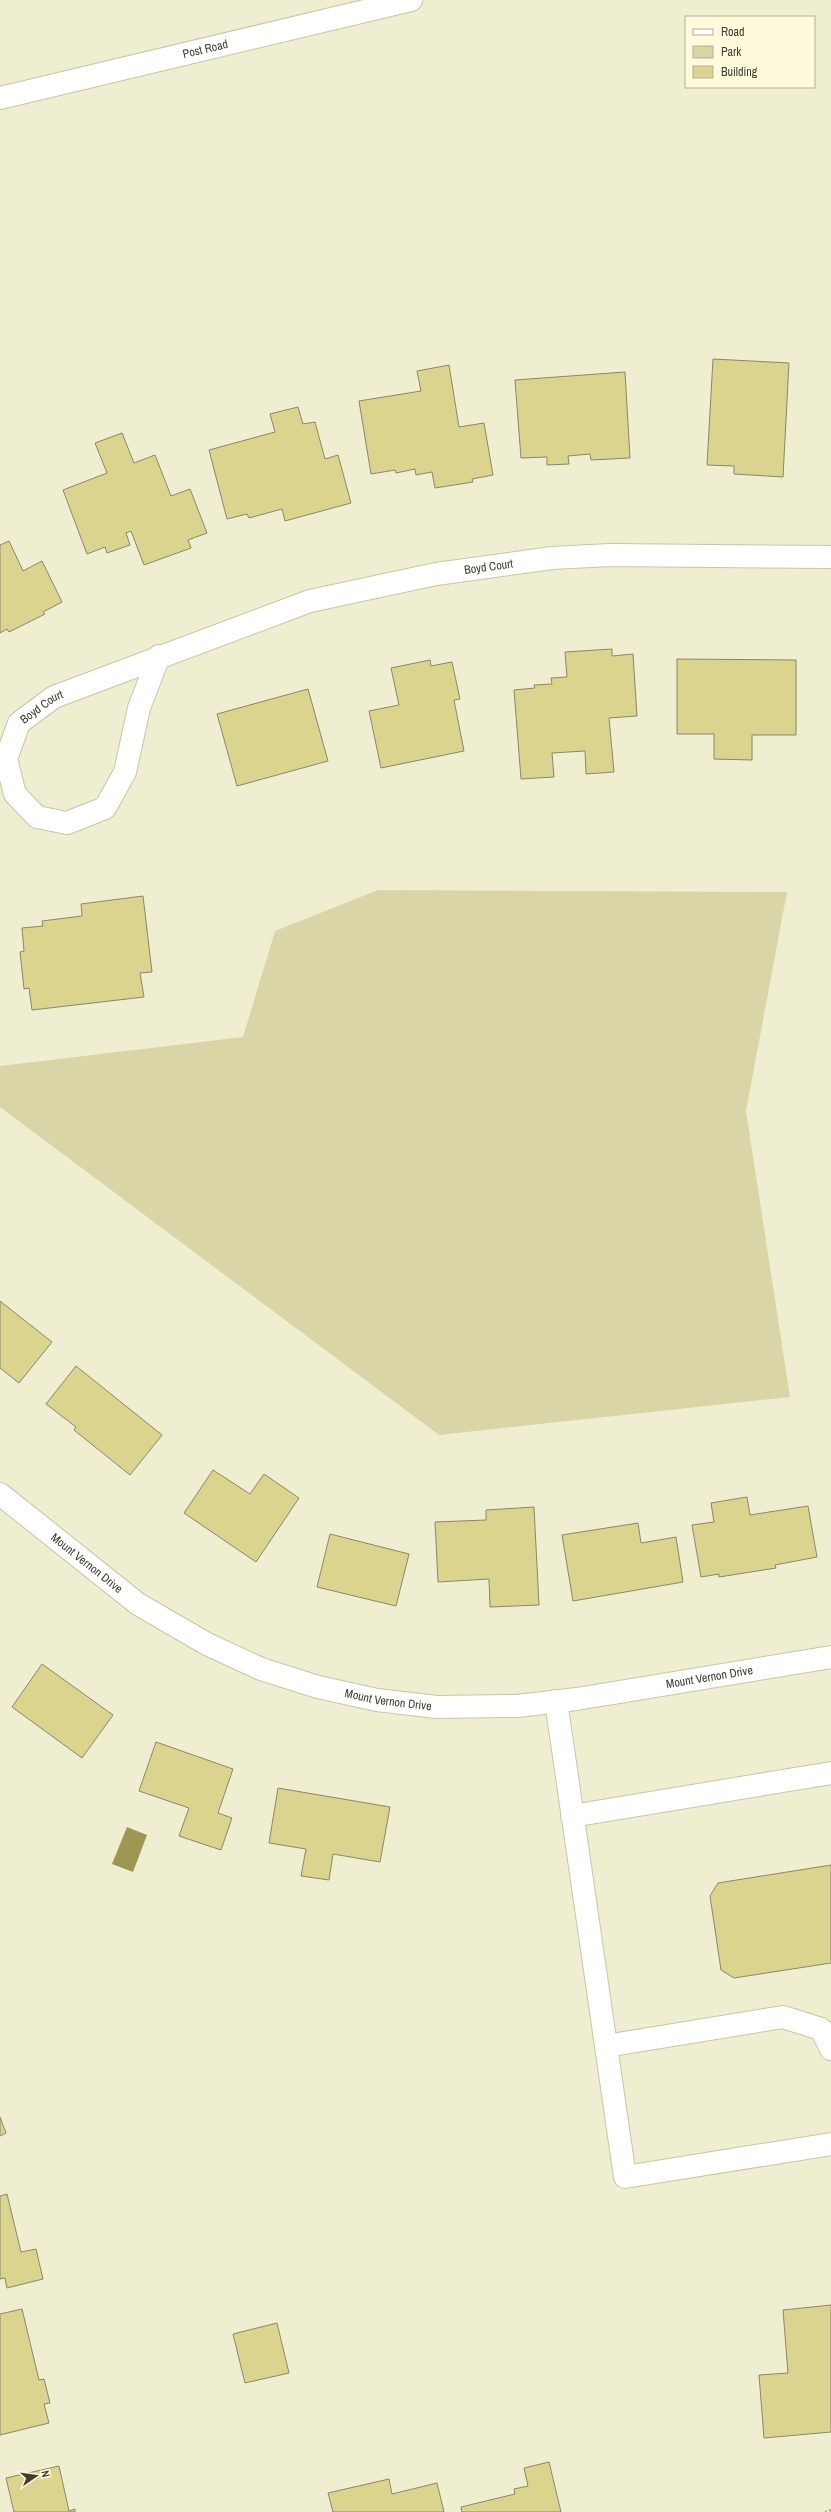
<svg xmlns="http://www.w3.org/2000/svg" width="831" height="2512" font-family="'Archivo Narrow',sans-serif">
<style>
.green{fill:#dad5a6}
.water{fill:#9e9753}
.building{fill:#dbd48e;stroke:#8a876c}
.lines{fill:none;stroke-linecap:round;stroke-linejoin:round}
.minor-casing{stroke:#c8c6a8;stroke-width:24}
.path{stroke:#b0af97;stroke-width:2.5;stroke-dasharray:2 2;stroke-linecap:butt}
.minor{stroke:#fff;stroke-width:22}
.labels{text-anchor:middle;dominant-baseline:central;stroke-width:3;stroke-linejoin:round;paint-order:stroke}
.street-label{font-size:12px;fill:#3e3d31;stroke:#fefbdd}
</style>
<rect width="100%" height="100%" fill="#f0eed0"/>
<!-- green -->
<path class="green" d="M378,890L787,892L746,1111L790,1397L439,1435L0,1107V1066L243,1037L275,931Z"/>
<!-- water -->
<path class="water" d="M127,1827L147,1835L133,1872L112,1864Z"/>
<!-- building -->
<g class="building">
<path d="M713,359L789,363L783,477L734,474V466L707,465Z"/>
<path d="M449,365L459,427L484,423L493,475L472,479L473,482L435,488L432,472L416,475L415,469L396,473L395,470L371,474L359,401L421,391L417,371Z"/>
<path d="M625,372L630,458L591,460L590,454L568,456L569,464L547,465V457L521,458L515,380Z"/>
<path d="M298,407L303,424L315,422L325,459L338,455L351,503L285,521L282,509L249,518L247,514L227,519L209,450L275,432L270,414Z"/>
<path d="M122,433L134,463L155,455L171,496L190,489L207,533L188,540L191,548L144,565L131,531L126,533L130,545L107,553L105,547L87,554L63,490L107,473L95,443Z"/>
<path d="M9,541L23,571L42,561L62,602L43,612L45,614L9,632L7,629L0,633V545Z"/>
<path d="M612,649V656L633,654L637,716L609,718L614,772L586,774L585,751L552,753L554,777L521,779L514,690L535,688L534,685L552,684L551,678L567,677L565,652Z"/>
<path d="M677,659L796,660V735H752V760L714,759V734H677Z"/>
<path d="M430,660L431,666L452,662L460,699L454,700L464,751L381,768L369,711L399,705L391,668Z"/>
<path d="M308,689L328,761L237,786L217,714Z"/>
<path d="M143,896L152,972L140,973L144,997L32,1010L29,988L24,989L20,952L24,951L22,928L43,926L42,921L82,916L81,904Z"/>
<path d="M0,1301L52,1342L19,1383L0,1368Z"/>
<path d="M76,1366L162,1435L130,1475L74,1430L76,1427L46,1404Z"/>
<path d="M213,1470L250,1494L264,1474L299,1498L256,1562L184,1513Z"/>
<path d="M747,1497L750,1515L808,1506L817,1557L775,1565L776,1568L719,1577V1574L701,1577L692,1525L714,1522L711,1503Z"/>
<path d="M534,1507L539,1605L490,1607L489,1579L438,1582L435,1522L486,1520V1510Z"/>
<path d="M638,1523L641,1543L676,1537L683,1582L573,1601L562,1535Z"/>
<path d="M330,1534L409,1554L396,1606L317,1587Z"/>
<path d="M42,1664L113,1715L82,1758L12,1707Z"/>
<path d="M156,1742L233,1769L218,1813L232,1818L221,1850L179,1836L189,1808L139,1791Z"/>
<path d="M278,1788L390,1807L380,1862L333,1854L329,1880L301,1876L306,1849L269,1843Z"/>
<path d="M831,1865V1963L734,1978L721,1970L710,1896L718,1883Z"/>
<path d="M0,2117L6,2133L0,2136Z"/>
<path d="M7,2194L21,2252L36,2249L43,2279L7,2288L5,2278L0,2279V2196Z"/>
<path d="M831,2305V2432L764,2438L759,2375L788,2373L783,2310Z"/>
<path d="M22,2309L39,2380L44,2379L50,2403L44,2404L49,2423L0,2435V2314Z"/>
<path d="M277,2323L289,2373L245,2383L233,2334Z"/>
<path d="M549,2462L561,2512H462L461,2507L515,2494L514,2489L528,2486L524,2468Z"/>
<path d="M59,2466L69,2511L75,2509V2512H14L6,2478Z"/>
<path d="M389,2479L392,2494L437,2483L444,2512H333L328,2493Z"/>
</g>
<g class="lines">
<!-- minor casing -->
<g class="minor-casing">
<g id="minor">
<path id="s1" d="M0,98L411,0"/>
<path id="s2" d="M159,656L139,708L125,772L105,808L67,823L37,817L15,794L6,759L19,723L54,697L310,601L436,574L552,558L610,555L831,557"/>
<path id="s3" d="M0,1494L138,1604L207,1644L261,1669L318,1687L377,1700L437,1707L517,1706L577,1699L831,1657"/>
<path d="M556,1701L625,2177L831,2144"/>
<path d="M572,1816L831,1773"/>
<path d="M606,2046L783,2017L821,2029L831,2049"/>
</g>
</g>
<!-- path -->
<path class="path" d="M825,2512L831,2510"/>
<!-- minor -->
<use href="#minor" class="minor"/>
</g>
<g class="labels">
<!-- street labels -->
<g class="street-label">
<text stroke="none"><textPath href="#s1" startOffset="211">Post Road</textPath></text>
<text stroke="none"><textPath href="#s2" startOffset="839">Boyd Court</textPath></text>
<text stroke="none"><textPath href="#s2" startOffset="368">Boyd Court</textPath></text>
<text stroke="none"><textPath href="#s3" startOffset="111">Mount Vernon Drive</textPath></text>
<text stroke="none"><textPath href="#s3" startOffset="771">Mount Vernon Drive</textPath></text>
<text stroke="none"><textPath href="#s3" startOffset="447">Mount Vernon Drive</textPath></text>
</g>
</g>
<!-- legend -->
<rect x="685" y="16" width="130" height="72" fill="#fefbdd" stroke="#b1af98"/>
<rect x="693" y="29" width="20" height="6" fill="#ffffff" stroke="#b1af98"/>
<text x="721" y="36" font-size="12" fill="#3e3d31">Road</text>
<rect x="693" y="46" width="20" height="12" fill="#dad5a6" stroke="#b1af98"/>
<text x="721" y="56" font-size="12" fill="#3e3d31">Park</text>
<rect x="693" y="66" width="20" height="12" fill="#dbd48e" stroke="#b1af98"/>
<text x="721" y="76" font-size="12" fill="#3e3d31">Building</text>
<!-- north arrow -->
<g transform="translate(36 2476) rotate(77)" stroke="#fefbdd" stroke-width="3" paint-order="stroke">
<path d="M0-3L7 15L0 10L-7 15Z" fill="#3e3d31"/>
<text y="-6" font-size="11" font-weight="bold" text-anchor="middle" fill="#3e3d31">N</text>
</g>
</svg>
